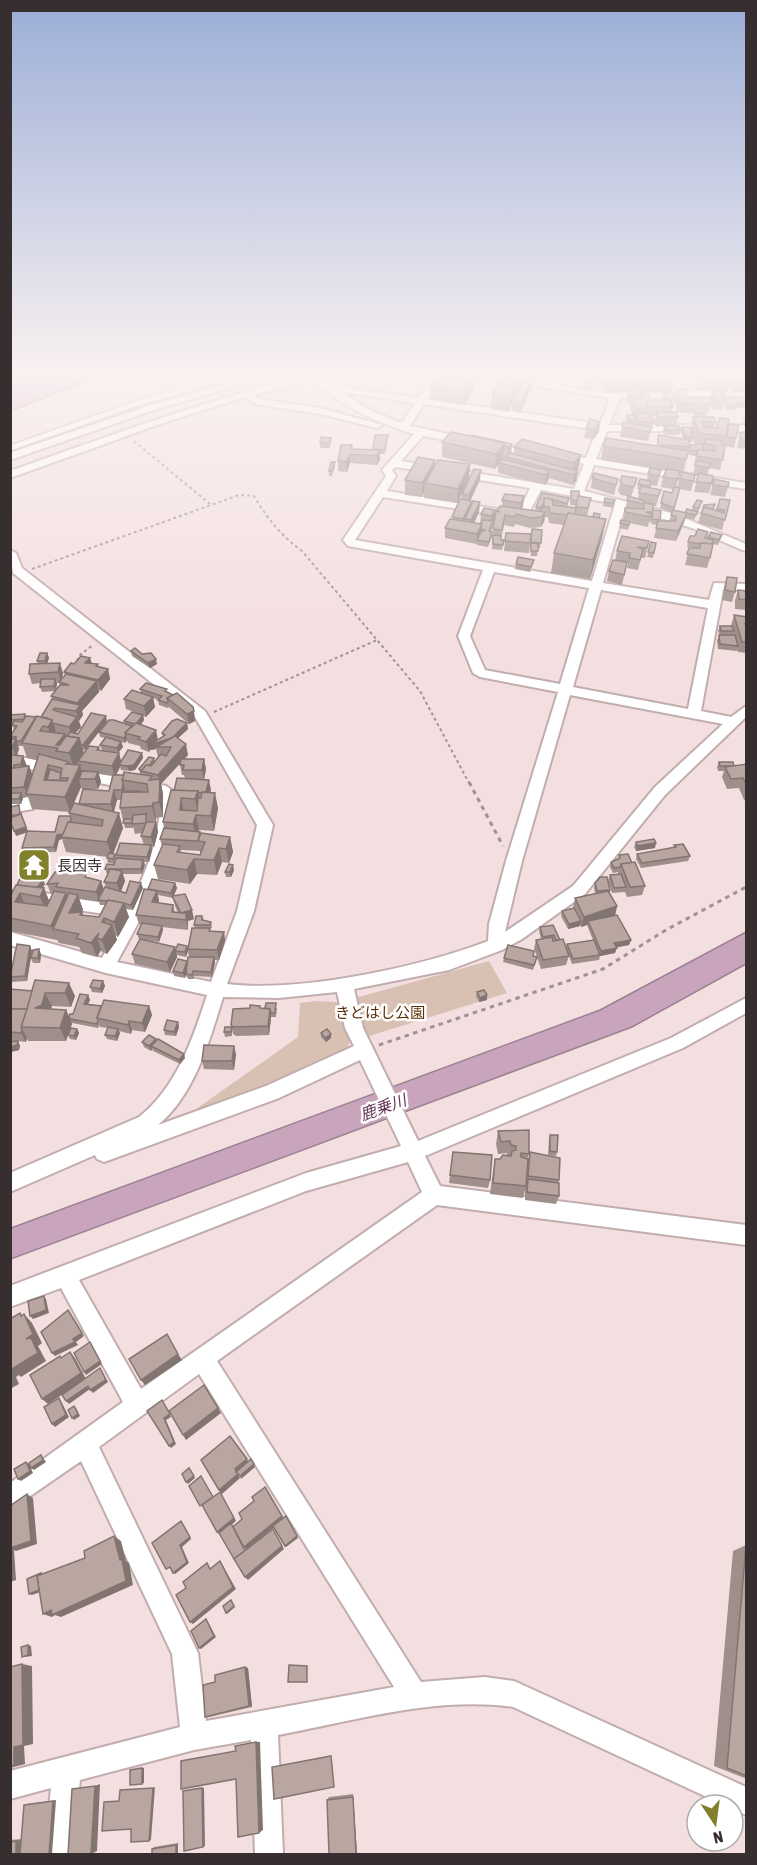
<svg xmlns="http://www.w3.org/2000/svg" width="757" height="1865" font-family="'Asap Condensed','Noto Sans JP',sans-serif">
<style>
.green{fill:#d8c1b2}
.water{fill:#c8a4bd;stroke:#9c8192;stroke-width:1.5}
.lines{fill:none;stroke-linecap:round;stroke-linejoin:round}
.lane-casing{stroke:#c2adae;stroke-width:8}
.street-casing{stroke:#c2adae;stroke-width:4}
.path-far1{stroke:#a19293;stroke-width:2;stroke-dasharray:3 3;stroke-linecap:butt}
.path{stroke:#a19293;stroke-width:3;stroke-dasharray:4.5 4.5;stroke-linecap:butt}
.lane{stroke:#fff;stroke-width:5}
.street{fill:#fff;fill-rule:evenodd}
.wall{fill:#9f8f8a;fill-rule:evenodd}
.shaded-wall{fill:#827471}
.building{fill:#b9a6a1;stroke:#827471;stroke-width:1.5;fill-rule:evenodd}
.labels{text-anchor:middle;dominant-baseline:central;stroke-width:5;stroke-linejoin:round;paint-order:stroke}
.poi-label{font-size:15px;fill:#372f2f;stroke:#fff;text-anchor:start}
.park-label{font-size:15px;fill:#5e2e07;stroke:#fff}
.water-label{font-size:16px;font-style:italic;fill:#633357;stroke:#fff}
</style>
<rect width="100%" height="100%" fill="#f4dfe0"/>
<!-- green -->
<g class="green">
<path d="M489,961L507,993L366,1037L355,998Z"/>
<path d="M317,1001L337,1002L350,1040L347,1050L274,1086L194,1115L192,1112L298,1037L300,1003Z"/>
</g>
<!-- water -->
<g class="water">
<path d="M11,373H106L11,411Z"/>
<path d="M746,932V964L632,1027L11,1259V1228L600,1010Z"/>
</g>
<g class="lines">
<!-- lane casing -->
<g class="lane-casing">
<path id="lane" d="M10,448L144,401L243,373"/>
</g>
<!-- street casing -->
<g class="street-casing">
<g id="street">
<path d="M267,373H282L154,410L10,460V453L148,406Z"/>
<path d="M307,373H318C343,395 369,412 402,423L415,403L343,392L329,379L337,377L349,388L418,398L434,373H444L427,399L600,424L610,398L453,373H476L552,385L557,373H567L561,386L600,392L719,390L737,398L746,399V405L732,403L717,396L620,398L609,425H746V431H607L596,459L746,483V489L594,465L584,491L675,514L746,544V551L742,550L692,528L625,507L603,583L709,600L714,583L746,584V590H723L701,711L731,717L746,706V717L665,795L585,894L522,939L502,950L449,970L354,989L363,1028L418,1141L671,1038L746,998V1013L683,1048L425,1156L440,1186L746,1225V1245L437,1205L217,1361L421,1682L485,1677L514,1681L746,1787V1815L733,1809V1805H724L513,1707C435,1696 354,1721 278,1735L283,1854H255L251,1740L194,1750L80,1780L72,1854H44L51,1788L10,1799V1771L180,1727L172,1654L81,1461L10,1510V1483L123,1402L61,1288L10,1307V1286L306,1173L401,1146L360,1060L279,1098L104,1162L97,1159L95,1155L10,1192V1173L139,1117C176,1088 193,1039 207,995L106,973L10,945V932L102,958L124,917L25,902L16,920L10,922V899L13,894L24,890L130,906C146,871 163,834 159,795L10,765V755L166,786L173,791C180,851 145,911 117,962L211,982L237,911L257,825L195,717L13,573L10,550L16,553L22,568L205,711L273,825L254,911L227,984C299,993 421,967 488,941L489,924L506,861L558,692L480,677L473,673L458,636L483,570L348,546L343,540L386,476L382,470L414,434C375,422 335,404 307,373ZM424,404L597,430L586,458L561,454L556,457L584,464L574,489L401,461L423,436L535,456L540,453L410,426ZM396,467L530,488L520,510L515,512L387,491L396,476L392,470ZM541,490L615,504L592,581L355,540L383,497L516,518L528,514ZM494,572L589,588L560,684L485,670L470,636ZM601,590L708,608L688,709L573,687ZM570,695L723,724L655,787L573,886L505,932L522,861ZM337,992L345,1028L354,1046L266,1086L158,1125C194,1096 210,1040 223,997L279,998ZM408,1162L422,1192L141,1389L79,1280L306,1191ZM199,1374L394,1687L206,1721L198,1653L99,1447Z"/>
<path d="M306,376L309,377V381L254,395L258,399L320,408L382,425L377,428L320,414L255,404L245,397L160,424L10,478V471C108,436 205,400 306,376Z"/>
<path d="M36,775L43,780L33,809L10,813V803L22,801L29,780Z"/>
</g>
</g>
<!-- path-far1 -->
<g class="path-far1">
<path d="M134,441L210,504"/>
<path d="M32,569L239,495L254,496C267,518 281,536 302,551L420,691L469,783"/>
<path d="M77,661L80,655L93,645"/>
<path d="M214,712L377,640"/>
</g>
<!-- path -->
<g class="path">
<path d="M469,782L503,846"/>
<path d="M379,1045L603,969L666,930L746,887"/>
</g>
<!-- lane -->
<use href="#lane" class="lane"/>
<!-- street -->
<use href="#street" class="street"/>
</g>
<!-- wall -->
<g class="wall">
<path d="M439,373H479V379L464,405L430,400L431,386Z"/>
<path d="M570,373H594L592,377Z"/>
<path d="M598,373H605L606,382L605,387L597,386Z"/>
<path d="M618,373H641V376L674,379L671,393L676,397L675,403L671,412L678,417L676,426L681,430L679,435H664L663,431L664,426L656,427L654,422L656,416H652L654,422L653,426H649L652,427L648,441L620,437L622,427L628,423L626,420L627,415H632L630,408L631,405H629L626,397L627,393H604L607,376L617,377ZM649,393H663L662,398V400H650Z"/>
<path d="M680,373H696L695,375L687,374L686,379H681Z"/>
<path d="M696,373H707L719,375V373H734V374L737,375V373H747V393L732,391V387H728L727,392L720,391L724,398L725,396L745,404L744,408H736L735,410H726L724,402L722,409L712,410L710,403L708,415L676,412V398L678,389L686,397L710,401L711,391H697L698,381L696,380Z"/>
<path d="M522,383L532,387L520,413L512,411V404L508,412L491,409L492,395Z"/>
<path d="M585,386L592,387L590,391H584Z"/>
<path d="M695,414L716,422L714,428H716L719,418L727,429L736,438L734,448L725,446L720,470L709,468L707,475L712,483L709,493L694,492L698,476H695L691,491L679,489L674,511L685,513L692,510L693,507L701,506L694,520L685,518L676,541L654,538L657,525L651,524V519V522H649L648,527L630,523L628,530L619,528L621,520H623L628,496L621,495L618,491L622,476L634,488L631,497L638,498L640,490L637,489L640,479L647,480L650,468L655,469L601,460L603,446H657V440L658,435L683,439L681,431L682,427L691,428L693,417H695ZM693,439L695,445H691L689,455L696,456L694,465L695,466L693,474L683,473L690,447L689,442H692ZM661,470L666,471L663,477L661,487L673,489L672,493L664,491L660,508L672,513L669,521H660L661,511L653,510V506H656L661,490L650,488V485L657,486ZM680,473H681L677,488H676Z"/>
<path d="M744,418H747V427H744L743,423Z"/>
<path d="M600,422L599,431L594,439L584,438L586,428Z"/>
<path d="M747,432V449L737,448L740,433Z"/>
<path d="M388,435L385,454H380V460L377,465L350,463L347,472L338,471V461L352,449L373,450Z"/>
<path d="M331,438L330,448H320V443Z"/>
<path d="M442,442L512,444L511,453L514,454V447L581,455L576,481L572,485L549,478L548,481L545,485L498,473V464L495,469L442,457Z"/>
<path d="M335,462V467L332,476H329V471Z"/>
<path d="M470,464L469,478L480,480L470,501L471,506L480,502L479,512L474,523L480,524L481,514L495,510L493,526L491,531L492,532V537L488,547L477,545V543V544L445,538V528L452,519L461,499L462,494L457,503L424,498V492L422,497L405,495V480L434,465Z"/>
<path d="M592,478L618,479L614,495L591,488Z"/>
<path d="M714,479L728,487L725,497L710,495Z"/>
<path d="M571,491L579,496L591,498L587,516L606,519L602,538L590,579L551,573L554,553L564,525L549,523L548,517H545L544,522L541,527L530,528L515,524L514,527L504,525L501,540H504L502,550L492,549L493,529L497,510L502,506V500L524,496L522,509L535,511L536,507L542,493L568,503L567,507L576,508L577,506L570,505Z"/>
<path d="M605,498L615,500L613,508L603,506Z"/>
<path d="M720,499L730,500L722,530L698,523L701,513L713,509L717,510Z"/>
<path d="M532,529L542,530L540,548H538L537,556H531L530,547Z"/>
<path d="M506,533L531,534L529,553L504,551Z"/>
<path d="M722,535L718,545L712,544L710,558L707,568L685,565L689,548H694L687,547L688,542L707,539L708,537Z"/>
<path d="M649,541L645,558H641L638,570L627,568L628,563H627L622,585L607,581L609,571L615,561L617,551Z"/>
<path d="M651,542L656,543L653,558L647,557Z"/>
<path d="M534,560L530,572L515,569L516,564Z"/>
<path d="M727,577L735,592L732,602L722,600L724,587Z"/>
<path d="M738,590L747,591V610L735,609V600Z"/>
<path d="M734,615L747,617V653L738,652L737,649V651L718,649L717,640L720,635L718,631L720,626H731Z"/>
<path d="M131,651L157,664L150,668L132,656Z"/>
<path d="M47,653L49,658L47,664L63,673L62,679L65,675L64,672L74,664L90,658L92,664H98V667L108,669L110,679L101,691L99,690V692L82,711L83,715L79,721L81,727L75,734H78L107,721L125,723L124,721L142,715L126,709L124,699L141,693L140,689L167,693L193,707L195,721L189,724L170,708L169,707L168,708L159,705L158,700L153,698L155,707L146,717L143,716L144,720L141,725L158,740L163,737L162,733L187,723L188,729L178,738L188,755L184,759H204L206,769L204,780H209L210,792L218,808L214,831L199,830L198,832H200L201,834L230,837L233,852L229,863L222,862L217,875L197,874L190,884L158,879L154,865L162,846L160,839L164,828L163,822L174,791L185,778L184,775H182L180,765V763L161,784L163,794V817L156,818V821L148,822H156L158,832L154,847H152V850L149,862H144L145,865L142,874H123L125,881L121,892L126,893L143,888L133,910L126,909L129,917L118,937L115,935L117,940L107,954L102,952L101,950L97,957L82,953L79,947L59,943L57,940L10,931V889H13L45,884L42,888H44L49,901L53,893L51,894L47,884L87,877L101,881L104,890L106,887L104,882L108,874H107L105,869L114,864L108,863L107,858L108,857L66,852L62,839L59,840L56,852L24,853L22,848L27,832L16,836L21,810L22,815L28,831L55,832L70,816L69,813L70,812L32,809L28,797L23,798L21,804H10V735L14,730L12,725H10V715L25,714L26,716L41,717L52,699L51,696L55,691L42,692L40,687L41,683L32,684L29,674L38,664L37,661ZM59,682L60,686L56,690L57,683ZM99,732L100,737L105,738L100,745L102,750L118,753L123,747L121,742L125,743L127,740L128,743L140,746L141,749L149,752L151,749V750L156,749L158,757L155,761L154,758L139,769L140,774L116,775L120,767L121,770L129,771L135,770L143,758L142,753L121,762L119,753L100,750L99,747L83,753V750H85ZM18,746H23L27,758L37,760L32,775L29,766H27L17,756L19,749ZM99,774L112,776L109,791L79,804L74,803L81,787L82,789H98L101,782ZM117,800H121L120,808L125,828H133V826L135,834L142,833L141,836L144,845L116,855L117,858L115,854H113L123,828L114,812ZM181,850L200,851V850V855L181,853ZM79,899L99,902L100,905H105L99,917L83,915L82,912L83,910Z"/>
<path d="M719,762L734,766L747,764V801L744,800L739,788L727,789L722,777L724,771H718L717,767Z"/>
<path d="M636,842L655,848L636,851L634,847Z"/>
<path d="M674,845L690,856L688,861L641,868L636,859L637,854L673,848Z"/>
<path d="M619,855L632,863L645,886L642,895L627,897L625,892L612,893L608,880L610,875L618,874V872L613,873L610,867L611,862L618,859Z"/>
<path d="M234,870L231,877H226L225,872Z"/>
<path d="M175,883L177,888L173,896L194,919L188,921V930L162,927L163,930L159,942L139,939L137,934L141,925L139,924L136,915L148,890ZM158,895L173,898L175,906L178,913L175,912L173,905L158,903L159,901Z"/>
<path d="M595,883L610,890V893L617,906L615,915L631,940L629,945L616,947L615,953L600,956L599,960L572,964L567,951L569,956L566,965L541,969L537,957L533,970L503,962L504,958L533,956L537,957L534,949L536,940L541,939L539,931L540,927L553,925L560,940L566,948L567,944L593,940L587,925L581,927L580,924V926L568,929L561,916L562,911L573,908L575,898L595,893L594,888Z"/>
<path d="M202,916L204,920L211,922L212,927L210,930L211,931L224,932L225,941L219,960H214L215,962L212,977L194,976V979H188L186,974L187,969L185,978L174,976L173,971L187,965L189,957L188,951L186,957L177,955V957L170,972L135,964L132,954L175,947V950L187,946L188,949L195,928L194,925Z"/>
<path d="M30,946L32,951L27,981L12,982L10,975Z"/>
<path d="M41,954L40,963H33L31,958Z"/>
<path d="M35,980L75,996L71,1007L52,1006L51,1009L66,1010L69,1016L73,1014L88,995L90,1000L88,1004L101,1006H149L152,1015L145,1032L132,1030L131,1034L119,1031L120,1033L117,1041L107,1039L105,1035L108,1028L100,1027V1025L98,1028L72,1023L69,1033L77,1029L79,1033L76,1040L70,1039L68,1035L66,1041H28L27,1038L26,1042L18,1041L20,1046L19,1050L11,1052L16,1041H10V989L32,991Z"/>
<path d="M103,981L105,986L102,993L92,992L90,987Z"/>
<path d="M477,992L487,995V1000L479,1002L476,996Z"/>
<path d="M260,1006V1008H277L276,1017H271L269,1035L236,1036L233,1034L231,1025Z"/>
<path d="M178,1022L179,1027L176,1036L165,1035L164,1030Z"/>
<path d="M232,1027V1036L225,1037L224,1032Z"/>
<path d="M321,1033L331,1034V1038L326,1042L321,1037Z"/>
<path d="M156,1039V1040L185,1058L180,1064L153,1051L152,1049L151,1051L144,1047L142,1042Z"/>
<path d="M236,1054L234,1070L204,1069L202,1061Z"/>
<path d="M498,1131L529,1154L527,1159V1175L528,1160L530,1152L559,1180L558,1183L559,1196L556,1204L525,1200V1190L523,1198L490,1194L493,1171L495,1159H500L507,1155V1153L498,1154L496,1144Z"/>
<path d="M550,1135L557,1152L556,1156L548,1155L549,1139Z"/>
<path d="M453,1152L490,1180L488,1188L449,1183Z"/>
<path d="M746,1545H747V1779L714,1766L733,1551Z"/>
<path d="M245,1667L248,1668L252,1707L209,1717H205Z"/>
<path d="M353,1794L357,1854L327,1800L329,1797Z"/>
<path d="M56,1800L10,1854V1840L21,1839L27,1804Z"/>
<path d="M178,1843V1854L152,1849L154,1847Z"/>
</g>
<!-- shaded-wall -->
<g class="shaded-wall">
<path d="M475,373H479V379L464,405V391Z"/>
<path d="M522,373H523L522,385L508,412L510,398Z"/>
<path d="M533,377L532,387L520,413L521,403Z"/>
<path d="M600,422L599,431L594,439L595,430Z"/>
<path d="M505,443L503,458L495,469L496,454Z"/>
<path d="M512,444L511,453L508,457L509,447Z"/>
<path d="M380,450V460L377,465V456Z"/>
<path d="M350,454V463L347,472L346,462Z"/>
<path d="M581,455L576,481L572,485L574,475H572L574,463Z"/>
<path d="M435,460L434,474L425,483L424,492L422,497V483Z"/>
<path d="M470,464L469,479L457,503L458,489Z"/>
<path d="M481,470L480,480L468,505L469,495Z"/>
<path d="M550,471L548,481L545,485L546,475Z"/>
<path d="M524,496L523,506L520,513L521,503Z"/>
<path d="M472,501L471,511L465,519V525L463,529V519Z"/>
<path d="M480,502L479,512L471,530V520Z"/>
<path d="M544,503L543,508L539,513L540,508Z"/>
<path d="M495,510L494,520L491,526L492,516Z"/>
<path d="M545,512L544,522L541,527L542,517Z"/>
<path d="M687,513L684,523L676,541L678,531Z"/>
<path d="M606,519L602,538L590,579L593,560Z"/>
<path d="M482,524L481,534L477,540V544V534Z"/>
<path d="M47,653L49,658L46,666L45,661Z"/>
<path d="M90,658L93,668L85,663Z"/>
<path d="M156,659L157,664L150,668L148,663Z"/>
<path d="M60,663L63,673L61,682L58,672Z"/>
<path d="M108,669L110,679L101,691L98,680Z"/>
<path d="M55,679L57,684L56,691L54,686Z"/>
<path d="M97,681L99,692L82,711L83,715L79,721L76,711L79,707L77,703Z"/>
<path d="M153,697L155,707L146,717L144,706Z"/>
<path d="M194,711L195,721L189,724L187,714Z"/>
<path d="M143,715L144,720L137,729L136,724Z"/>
<path d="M106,716L107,721L85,750L83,745Z"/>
<path d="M77,717L81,727L72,737L69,727Z"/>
<path d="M52,720L57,735L53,742L48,727Z"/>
<path d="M187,723L188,729L173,743L156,747V749L151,750V749L149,752L146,742L156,730L158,740Z"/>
<path d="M65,734L70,749L56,745Z"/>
<path d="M12,735L14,742L16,739L19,749L16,757L12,747L10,738Z"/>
<path d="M126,735L127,740L125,743L124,738Z"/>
<path d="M79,738L84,753L74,768L69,753Z"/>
<path d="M121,742L123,747L118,753L117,748Z"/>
<path d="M186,744L188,755L161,784L163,794V817L159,802L160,783L158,775Z"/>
<path d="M119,753L122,764L119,765L120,767L115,777L112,766Z"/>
<path d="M142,753L143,758L135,770L129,771L127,766Z"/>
<path d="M23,756L27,766L25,775L21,764Z"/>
<path d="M204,759L206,769L204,780L202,770Z"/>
<path d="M48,765L53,780H44Z"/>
<path d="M80,765L84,779H79L81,787L70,812L65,797Z"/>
<path d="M29,766L33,776L27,794L24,787Z"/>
<path d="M98,772L101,782L98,789L95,779Z"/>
<path d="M209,780L211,790L208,804L206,794Z"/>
<path d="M123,783L126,793L125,803L122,790Z"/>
<path d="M114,790L117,800L113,814L111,804Z"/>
<path d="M198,791L201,806L198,813L195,799Z"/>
<path d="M21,793L23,798L21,804L19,799Z"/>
<path d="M215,793L218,808L214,831L211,816Z"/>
<path d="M181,798L184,813L183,825L180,810Z"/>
<path d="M153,803L156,818V821L152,806Z"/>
<path d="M119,813L123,828L112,857L107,842Z"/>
<path d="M196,815L199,830L196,839L193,824Z"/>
<path d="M71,819L73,824L61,837L62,839L59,840L56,852L54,847L57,835Z"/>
<path d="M156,822L158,832L154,847L151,837Z"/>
<path d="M26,827L28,832L16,836L14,831Z"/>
<path d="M230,837L233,852L229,863L226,849Z"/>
<path d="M656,843L655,848L636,851L637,846Z"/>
<path d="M151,845L152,850L149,862L147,857Z"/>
<path d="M219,848L222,862L217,875L214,860Z"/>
<path d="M194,859L197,874L190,884L187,870Z"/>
<path d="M143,860L145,865L142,874L141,869Z"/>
<path d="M233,865L234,870L231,877L230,872Z"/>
<path d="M122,871L125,881L120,893L117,883Z"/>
<path d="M43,880L45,884L39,893L37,888Z"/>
<path d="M101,881L104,890L99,900L96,892Z"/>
<path d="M141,883L143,888L133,910L131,905Z"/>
<path d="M175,883L177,888L173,898L171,893Z"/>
<path d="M44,888L50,903L46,912L40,897Z"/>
<path d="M157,891L159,901L155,912L152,902Z"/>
<path d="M20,893L26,907L15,902Z"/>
<path d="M66,893L72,907L78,895L83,910L80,915L82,912L87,926L53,929L57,940L51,926Z"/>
<path d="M124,903L129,917L118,937L114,922Z"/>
<path d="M617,906L615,916L588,921L587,925L581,927L584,917Z"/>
<path d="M192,910L194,919L188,921V930L186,920L181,913Z"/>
<path d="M104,918L108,931L112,925L117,940L107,954L102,940V922Z"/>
<path d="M581,921L580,926L568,929L569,924Z"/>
<path d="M162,926L163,930L159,942L158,937Z"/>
<path d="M224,932L225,941L219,960L217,950Z"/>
<path d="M99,933L97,938L101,950L97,957L91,943Z"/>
<path d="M631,940L629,945L613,948L614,943Z"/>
<path d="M30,946L32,951L27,981L25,976Z"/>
<path d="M187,946L188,951L186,957L185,952Z"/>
<path d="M175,947L177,957L170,972L167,962Z"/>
<path d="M617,948L615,953L600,956L601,951Z"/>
<path d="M39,949L41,954L40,963L38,958Z"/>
<path d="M214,957L215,962L212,977L211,972Z"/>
<path d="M187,961L188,966L185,978L183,973Z"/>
<path d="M103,981L105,986L102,993L100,989Z"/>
<path d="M69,983L75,996L71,1007L65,993Z"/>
<path d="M45,993L52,1006L48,1018L35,1008Z"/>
<path d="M88,995L90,1000L86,1008L84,1004Z"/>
<path d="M487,995V1000L479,1002L480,998Z"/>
<path d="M149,1006L152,1015L145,1032L142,1023Z"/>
<path d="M270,1009L271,1018L269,1035L268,1026Z"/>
<path d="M66,1010L72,1024L66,1041L60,1028Z"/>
<path d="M129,1021L132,1030L131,1034L128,1025Z"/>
<path d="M178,1022L179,1027L176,1036L174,1032Z"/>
<path d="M22,1029L27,1038L26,1042L21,1033Z"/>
<path d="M77,1029L79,1033L76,1040L74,1036Z"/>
<path d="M118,1029L120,1033L117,1041L115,1036Z"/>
<path d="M331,1034V1038L326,1042L325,1038Z"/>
<path d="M156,1039L157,1043L151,1046L152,1049L151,1051L149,1046Z"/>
<path d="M18,1041L20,1046L19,1050L11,1052L10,1047Z"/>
<path d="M234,1046L236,1054L234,1070L232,1061Z"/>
<path d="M184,1054L185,1058L180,1064L179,1060Z"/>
<path d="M44,1296L46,1299L49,1313L33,1319L30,1316Z"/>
<path d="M68,1310L84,1336L76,1342L78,1345L55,1356L52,1353L73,1339Z"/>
<path d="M20,1313L28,1323L24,1314L32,1323L42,1343L38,1346L46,1361L21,1377L19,1375L16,1377L19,1384L10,1389V1366L26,1339Z"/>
<path d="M90,1342L102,1364L86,1375L84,1372Z"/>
<path d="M70,1352L75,1358L86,1379L48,1404L42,1399Z"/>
<path d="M178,1354L182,1360L145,1385L141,1380Z"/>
<path d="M100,1368L108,1382L93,1393L90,1390Z"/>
<path d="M88,1386L90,1389L69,1404L66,1401Z"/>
<path d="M59,1398L61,1401L69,1417L55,1427L52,1424Z"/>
<path d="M162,1400L171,1417L166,1420L176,1444L171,1448L169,1446Z"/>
<path d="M74,1406L76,1408L80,1416L74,1420L72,1418Z"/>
<path d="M218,1408L221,1413L186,1440L183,1435Z"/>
<path d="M41,1455L43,1458L46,1462L34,1470L31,1468Z"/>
<path d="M247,1459L249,1464L238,1474L235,1469Z"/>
<path d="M26,1462L29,1464L33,1473L21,1481L18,1479Z"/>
<path d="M254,1464L255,1467L241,1479L240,1476Z"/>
<path d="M191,1471L195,1478L188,1484L186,1482Z"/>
<path d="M238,1474L240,1478L222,1494L219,1490Z"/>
<path d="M220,1492L236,1521L220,1535L217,1532Z"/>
<path d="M27,1494L33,1498L37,1544L16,1551L14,1550L16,1580L10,1582V1542Z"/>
<path d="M282,1516L284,1519L246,1550L244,1547Z"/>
<path d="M181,1521L191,1539L182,1547L189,1563L175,1574L173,1573Z"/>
<path d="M114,1536L121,1541L126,1561L129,1563L133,1585L61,1617L55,1615L52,1617L43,1614L120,1560Z"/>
<path d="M297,1536L298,1538L286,1547L285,1546Z"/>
<path d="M282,1546L284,1549L248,1580L245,1577Z"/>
<path d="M220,1561L222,1564L236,1589L193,1624L190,1622Z"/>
<path d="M41,1573L44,1575L46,1590L32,1595L29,1594Z"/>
<path d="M231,1600L235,1607L227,1614L226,1613Z"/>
<path d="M206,1619L207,1620L216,1637L201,1649L199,1648Z"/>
<path d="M28,1645L31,1646L32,1656L25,1657H22Z"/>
<path d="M22,1664L32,1666L33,1744L24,1746L25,1764L10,1768L14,1747Z"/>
<path d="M245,1667L248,1668L252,1707L249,1706Z"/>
<path d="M256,1742H260L263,1830L259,1833Z"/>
<path d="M142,1768H144V1783L142,1784Z"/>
<path d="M100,1784L97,1851L91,1854L95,1786Z"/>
<path d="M155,1787L151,1840L149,1841L153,1788Z"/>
<path d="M202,1788H204L205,1846L203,1847Z"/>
<path d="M353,1794L357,1854H356L353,1797Z"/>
<path d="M56,1800L52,1854H49L53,1801Z"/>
<path d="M24,1839L23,1854H16V1841Z"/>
<path d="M178,1843V1854H176V1845Z"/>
</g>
<!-- building -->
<g class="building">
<path d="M439,373H475L464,391L431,386Z"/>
<path d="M504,373H522L510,398L492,395Z"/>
<path d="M598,373H605L606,382L598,381Z"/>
<path d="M619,373H629L630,384L606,383L607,376L625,377L619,375Z"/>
<path d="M631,373H641V376H647V373L674,374V379H634L631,376Z"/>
<path d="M706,373L726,376V373H734V374L747,376V383L734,382V378L729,377V382H699V377L707,376Z"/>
<path d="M526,376L533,377L521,403L513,402Z"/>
<path d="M587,381L593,382L591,387L585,386Z"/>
<path d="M628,388H636L644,395H631Z"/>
<path d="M678,389H686V397L710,398V405L678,403Z"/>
<path d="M712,392H723L724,400H714Z"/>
<path d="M641,393H648L650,400L645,401L644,398H643L644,395Z"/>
<path d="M663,393H675L676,397H672L676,398L673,405H672L670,400H667L668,397H664Z"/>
<path d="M725,396L745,399V404L736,403V405H727Z"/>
<path d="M644,398L648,408H635L632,399Z"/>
<path d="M647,400H670L672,407H649Z"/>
<path d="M656,412H676L678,417H658Z"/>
<path d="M636,413H650L654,422H638Z"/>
<path d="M695,414H704V417H696Z"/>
<path d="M627,415H633L636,421H630Z"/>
<path d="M693,417H714L716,422L702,421L704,427L717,428L719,418L729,419L726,436L699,433Z"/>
<path d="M590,419L600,422L595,430L586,428Z"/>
<path d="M623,422L652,427L650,432L622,427Z"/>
<path d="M729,424L739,425L736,438L727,437Z"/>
<path d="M664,426H679L681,430H665Z"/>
<path d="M682,427H690L693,437H685Z"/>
<path d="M451,432L505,443L496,454L442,442Z"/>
<path d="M745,432H747V439L740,438V433Z"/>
<path d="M375,435H388L385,450L373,449Z"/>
<path d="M471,435L512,444L509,447L504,446L505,443Z"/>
<path d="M658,435L689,440L690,447L658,445Z"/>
<path d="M321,437L331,438L330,443H320Z"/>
<path d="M606,438L689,451L686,459L603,446Z"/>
<path d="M522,439L581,455L574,463L514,447Z"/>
<path d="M705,439L722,441L721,445H725L723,460L696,456L698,449L715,451L716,446L704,443Z"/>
<path d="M703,444V450L698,449L697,451L690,450L691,445Z"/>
<path d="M341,445H352L351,449L380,450L377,456L350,454L346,462L338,461Z"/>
<path d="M510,453L577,471L574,475L506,457Z"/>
<path d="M418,457L435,460L422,483L405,480Z"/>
<path d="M502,459L550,471L546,475L499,463Z"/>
<path d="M438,460L470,464L458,489L425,483Z"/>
<path d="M697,461L710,463L709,468L695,465Z"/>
<path d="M331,462H335L332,471H329Z"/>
<path d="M650,468L661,470L659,476L648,474Z"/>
<path d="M474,469L481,470L469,495L462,494Z"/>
<path d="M667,469L680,471L678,479L663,477Z"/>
<path d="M682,472L695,475L694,481L680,479Z"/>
<path d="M594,473L618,479L616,485L592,478Z"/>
<path d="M699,473L713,476L712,483L696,482Z"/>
<path d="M622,476L637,478L634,487L623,485L620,481Z"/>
<path d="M640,479L651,481L650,486L638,484Z"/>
<path d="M714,479L729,482L728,487L713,485Z"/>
<path d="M641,486L661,490L658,496L639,493Z"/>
<path d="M674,487L680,488L674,508L661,503L664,491L672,493Z"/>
<path d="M571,491H579V496L582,497L578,496V501L571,500Z"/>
<path d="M542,493L569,498L567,504L554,500L553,503L552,499L544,498V503L540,508L536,507Z"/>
<path d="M505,494L524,496L521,503L502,500Z"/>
<path d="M578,496L591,498L588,508L576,507Z"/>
<path d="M628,496L645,501L644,503L653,504V512H646L651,514L650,517L625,512V508L644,509V504L627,500Z"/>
<path d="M544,498L552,499L553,505L576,508L575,514L568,513V515L550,513L549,507H544Z"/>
<path d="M605,498L615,500L614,503L604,502Z"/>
<path d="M460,499L472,501L463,519L452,517Z"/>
<path d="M720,499L730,500L725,520L701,513L705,507L724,513V510L717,509Z"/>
<path d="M697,500L702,501L698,508L693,507Z"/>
<path d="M473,501L480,502L471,520L465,519Z"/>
<path d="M715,504L713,509L705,507L703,508L704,505Z"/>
<path d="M500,506L545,512L542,517L531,518L516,514L515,517L505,515L502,530L493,529L496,511L500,512L497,510Z"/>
<path d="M484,508L495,510L492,516L481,514Z"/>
<path d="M687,509L698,512L696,515L685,513Z"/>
<path d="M653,510L661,511L660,520L652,519Z"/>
<path d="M673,510L687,513L678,531L656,528L658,521H676V516L671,515Z"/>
<path d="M568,513L606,519L593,560L554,553Z"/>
<path d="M594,513L600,514L599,518L593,517Z"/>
<path d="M450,519L482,524L477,534L445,528Z"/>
<path d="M483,520L493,521L489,531L492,532L489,542L477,540L481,532L485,530L481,529L482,524H480Z"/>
<path d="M621,520L630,522L629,525L620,523Z"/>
<path d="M532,529L542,530L541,543L531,542Z"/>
<path d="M698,529L708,532L705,538L713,540L712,544L701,543V544L688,542L690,536H695Z"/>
<path d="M711,532L722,535L719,540L708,537Z"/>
<path d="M506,533L531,534L530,543L505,541Z"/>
<path d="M493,535L501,536V540H504L503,545L493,544Z"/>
<path d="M622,536L649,541L647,548L637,547L643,549L640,560L629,558L630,553L617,551Z"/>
<path d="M651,542L656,543L654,553L648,552Z"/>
<path d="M531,543L538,544V551H531Z"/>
<path d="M701,543L713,544L710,558L687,554L689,548H700Z"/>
<path d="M518,557L534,560L531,567L516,564Z"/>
<path d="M613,560L627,562L624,575L609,571Z"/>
<path d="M727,577L737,578L735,592L725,590Z"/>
<path d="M738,590L747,591V600L739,599Z"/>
<path d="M734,615L747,617V624H745L747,628V642H742Z"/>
<path d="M720,626H732L734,631H721Z"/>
<path d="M719,635H735L738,646L720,644Z"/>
<path d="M135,648L142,654L151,653L156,659L148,663L131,651Z"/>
<path d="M40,653H47L45,661H37Z"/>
<path d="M81,656L90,658L85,663L98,664L96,666L108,669L98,680L64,672L71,663L74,664Z"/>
<path d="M60,663L58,672L29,674L30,664Z"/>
<path d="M66,674L97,681L77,703L51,696L60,685H69L59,682Z"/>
<path d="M41,679H55L54,686L40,687Z"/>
<path d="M146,683L167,689L165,691L173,695L167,698L168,702L167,703L158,700L162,696L140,689Z"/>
<path d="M132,690L153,697L144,706L124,699Z"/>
<path d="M177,693L193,707L194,711L187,714L167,698Z"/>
<path d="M52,699L80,705L76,711L55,708L53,710L77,717L69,727L52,723V720L46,719L47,718L41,717Z"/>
<path d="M132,712L143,715L137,723L135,724L124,721Z"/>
<path d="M91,713L106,716L83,745H81L79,738L67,736L70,732L78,734Z"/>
<path d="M25,714L24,719L10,720V715Z"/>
<path d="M26,716L36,717L21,741H16V739H14L16,737L11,736V735L17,726L12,725L14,721L22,722Z"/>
<path d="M37,716L52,720L48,727L43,726L40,731L65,734L56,745H60L66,736L79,738L69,753L56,751L58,748L22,743Z"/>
<path d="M177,719L187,723L172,738L150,745L165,735L162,733L172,721Z"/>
<path d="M109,720H114L132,726L125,733L126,735L124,738L99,732Z"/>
<path d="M136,723L156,730L146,742L138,739L140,737L125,733Z"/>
<path d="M175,736L186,744L158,775L141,771L146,765L151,766L161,754L166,756L171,747H156Z"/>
<path d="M106,737L121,742L117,748L100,745Z"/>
<path d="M10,739H16L12,747H10Z"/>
<path d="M89,746L99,747L97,750L119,753L112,766L78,761Z"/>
<path d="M128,750L142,753L134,765L127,766L119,765Z"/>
<path d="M39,754L69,762L66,764L80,765L65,797L26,794ZM48,765L62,768L60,778H68L67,781L44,780Z"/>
<path d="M10,755L23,756L21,764L14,765L13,768L29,766L24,787L10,788Z"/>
<path d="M149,757L154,758L150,765H146L142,770L139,769Z"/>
<path d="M181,759H204L202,770H183L184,765H180Z"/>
<path d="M719,762H733L734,766H720Z"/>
<path d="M747,764V786L743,778L731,779L725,767Z"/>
<path d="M50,769L61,773L60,778L61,780H47Z"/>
<path d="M82,771L98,772L95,779H79Z"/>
<path d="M124,772L152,776L149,780L160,779L159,802L153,803L152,806L120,808L122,792H148L147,784L122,780Z"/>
<path d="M113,775H124L122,780L123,783L122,790H114L111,804H79L83,789L109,791Z"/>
<path d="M177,778L209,780L206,792L199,793L198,791H174Z"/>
<path d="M171,790L198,791L195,799L181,798L180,810L197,811L198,798H201L202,792L215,793L211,816L196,815L193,824L163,822Z"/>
<path d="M126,791H139V792H125Z"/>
<path d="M10,793H21L19,799H10Z"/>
<path d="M74,803L119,813L107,842L61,837L68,822L102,826L103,820L69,813Z"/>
<path d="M19,805L20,814L10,816V807Z"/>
<path d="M21,814L26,827L14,831L10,821V818Z"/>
<path d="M146,814V822H156L151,837L141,836L146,823L132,824L133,815Z"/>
<path d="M59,816H70L71,819L70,822H68L63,834L57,835L54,847L22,848L27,831L55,832Z"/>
<path d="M124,819H132V823H123Z"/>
<path d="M164,828L200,832L198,841L160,839Z"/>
<path d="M201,833L230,837L226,849L219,848L214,860L194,859L187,870L154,865L163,844L180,846L177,852L200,855L205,842L198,841Z"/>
<path d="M654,839L656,843L637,846L636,842Z"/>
<path d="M120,843L151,845L147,857L116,855Z"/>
<path d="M683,844L690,856L642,863L637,854L676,847L674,845Z"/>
<path d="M109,853L115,854L113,859L107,858Z"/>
<path d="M628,854L632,863L621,864L620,867L614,868L611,862L620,858L619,855Z"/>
<path d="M116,858L143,860L141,869H105L107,864L114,865Z"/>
<path d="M635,862L645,886L630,887L621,864Z"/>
<path d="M229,864L233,865L230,872H225Z"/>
<path d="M110,869L122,871L117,883L104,882Z"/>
<path d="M73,871L86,874L85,877L101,881L96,892L56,887L58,883L47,884L55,872Z"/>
<path d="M621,874L626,887L614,888L610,875Z"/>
<path d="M21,876L43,880L37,888L17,885Z"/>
<path d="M600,877H607L610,890L597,891L595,883Z"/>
<path d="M152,879L175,883L171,893L148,889Z"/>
<path d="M130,881L141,883L131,905L108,900L107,901L98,900L105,887L126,893Z"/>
<path d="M16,885L44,888L40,897L20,893L15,902L47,906L54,891L66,893L51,926L10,918V897Z"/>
<path d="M144,889L157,891L152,902L173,905L172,912L186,913V920L136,915Z"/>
<path d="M608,891L617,906L584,917L575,898Z"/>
<path d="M69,893L78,895L69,913L82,912L80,915L99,917L108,900L124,903L114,922L104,918L102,922L112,925L102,940L97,938L99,933L91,943L76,938L79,934L53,929Z"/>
<path d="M185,894L192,910L181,913L172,896Z"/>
<path d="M574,908L581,921L569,924L562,911Z"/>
<path d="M617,915L631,940L614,943L617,948L601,951L588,921Z"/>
<path d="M196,916H202V920L211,922L210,925H194Z"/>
<path d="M142,923L162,926L158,937L137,934Z"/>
<path d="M553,925L560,940H556L554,935L543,937L540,927Z"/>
<path d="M192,928H210L209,931L224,932L217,950L188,949Z"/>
<path d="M552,937L553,941L563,939L569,956L543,960L536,940Z"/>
<path d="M140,939L175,947L167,962L132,954Z"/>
<path d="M594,940L600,955L573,959L567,944Z"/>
<path d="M17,944L30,946L25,976L10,977Z"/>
<path d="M178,944L187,946L185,952L175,951Z"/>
<path d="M508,945L534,951L533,956L537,957L534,965L504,958Z"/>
<path d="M39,949L38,958H31L33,950Z"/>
<path d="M188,957H214L211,972L193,971L192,975L186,974Z"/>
<path d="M178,959L187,961L183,973L173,971Z"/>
<path d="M35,980L69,983L65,993H45L42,1005L35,1008L66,1010L60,1028L21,1027Z"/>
<path d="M93,980L103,981L100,989L90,987Z"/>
<path d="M10,989L32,991L27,1009H10Z"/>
<path d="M484,990L487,995L480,998L477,992Z"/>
<path d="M80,994L88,995L84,1004L101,1006L97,1018L98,1020L97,1024L70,1019L69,1016L70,1014H73Z"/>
<path d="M104,1000L149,1006L142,1023L129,1021L128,1025L97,1018Z"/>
<path d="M266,1003H276L275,1013H271L270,1009L265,1008Z"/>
<path d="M250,1005L260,1006V1008L270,1009L268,1026L234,1027L231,1025L233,1009L250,1008Z"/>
<path d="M10,1009H27L21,1027L22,1029L21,1033L10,1032Z"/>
<path d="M167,1020L178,1022L174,1032L164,1030Z"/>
<path d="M108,1027L118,1029L115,1036L105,1035Z"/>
<path d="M225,1027H232L231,1032H224Z"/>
<path d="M71,1028L77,1029L74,1036L68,1035Z"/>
<path d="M327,1029L331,1034L325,1038L321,1033Z"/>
<path d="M149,1035L156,1039L149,1046L142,1042Z"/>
<path d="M158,1039L184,1054L179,1060L151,1046Z"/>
<path d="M18,1041L17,1045L10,1047V1042Z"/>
<path d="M204,1045L234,1046L232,1061H202Z"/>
<path d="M529,1130V1154L521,1153V1157L528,1159L526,1186L493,1183L495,1159H500L503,1155L511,1156L512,1151L516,1150V1146L511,1145L510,1141L501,1142L498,1131Z"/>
<path d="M550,1135H558L557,1152L550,1151Z"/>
<path d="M453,1152L492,1155L490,1180L450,1175Z"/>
<path d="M530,1152L560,1158L559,1180L528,1176Z"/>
<path d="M528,1179L559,1183V1196L527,1192Z"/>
<path d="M44,1296L46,1310L30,1316L28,1301Z"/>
<path d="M68,1310L82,1333L73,1339L75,1342L52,1353L41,1332Z"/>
<path d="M20,1313L21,1316L24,1314L33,1334L26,1339L31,1338L38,1353L12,1369L10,1366V1319Z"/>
<path d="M167,1334L178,1354L141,1380L129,1359Z"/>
<path d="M90,1342L100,1361L84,1372L74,1353Z"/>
<path d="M70,1352L81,1373L42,1399L30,1375L60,1356L61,1358Z"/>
<path d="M100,1368L106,1380L90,1390L88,1386L66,1401L62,1395Z"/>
<path d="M204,1385L218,1408L183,1435L169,1411Z"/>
<path d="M59,1398L66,1415L52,1424L44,1407Z"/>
<path d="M162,1400L170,1414L164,1418L174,1442L169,1446L147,1411Z"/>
<path d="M74,1406L78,1414L72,1418L68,1410Z"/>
<path d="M230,1436L247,1459L235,1469L238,1474L219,1490L201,1460Z"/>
<path d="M41,1455L43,1460L31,1468L29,1463Z"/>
<path d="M251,1459L254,1464L240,1476L236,1472Z"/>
<path d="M26,1462L30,1471L18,1479L14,1469Z"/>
<path d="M189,1468L194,1476L186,1482L182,1474Z"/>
<path d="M201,1476L213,1497L200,1506L189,1486Z"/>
<path d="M265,1487L282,1516L244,1547L233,1527L242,1519L239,1513L254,1501L252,1497Z"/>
<path d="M220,1492L234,1518L217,1532L202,1505Z"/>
<path d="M27,1494L31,1541L10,1548V1506Z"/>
<path d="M286,1516L297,1536L285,1546L273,1526Z"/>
<path d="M181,1521L190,1537L180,1545L187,1562L173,1573L170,1567L166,1569L152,1543Z"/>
<path d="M231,1523L245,1551L234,1559L219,1533Z"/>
<path d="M273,1529L282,1546L245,1577L234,1559Z"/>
<path d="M114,1536L120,1560L122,1559L126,1581L52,1615L51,1610L43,1614L37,1576L85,1558L84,1551Z"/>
<path d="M746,1545H747V1776L727,1768Z"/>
<path d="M220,1561L233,1587L190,1622L176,1595L186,1588L183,1582L207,1563L210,1569Z"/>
<path d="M41,1573V1574L37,1576L39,1590L29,1594L27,1579Z"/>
<path d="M231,1600L234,1606L226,1613L223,1606Z"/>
<path d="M206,1619L214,1636L199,1648L191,1631Z"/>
<path d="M28,1645V1655L22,1657L21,1647Z"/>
<path d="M22,1664L23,1745L14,1747V1765L10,1766V1667Z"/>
<path d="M289,1665L307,1666V1682H288Z"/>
<path d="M245,1667L249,1706L205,1717L203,1685L215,1682V1675Z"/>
<path d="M256,1742L259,1833L238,1837L236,1779L181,1789V1761L236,1751L235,1746Z"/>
<path d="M331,1756L334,1787L274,1799L272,1767Z"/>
<path d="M142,1768V1784L130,1785V1770Z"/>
<path d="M95,1786L91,1854H68L72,1789Z"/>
<path d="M153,1788L149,1841L131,1842V1829L102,1831L104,1802L119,1801L120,1790Z"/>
<path d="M202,1788L203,1847L184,1851L183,1791Z"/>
<path d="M353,1797L356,1854H329L327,1800Z"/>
<path d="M53,1801L49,1854H20L24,1805Z"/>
<path d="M16,1841V1854H10V1842Z"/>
<path d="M176,1845V1854H152V1849Z"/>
</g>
<!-- sky -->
<linearGradient id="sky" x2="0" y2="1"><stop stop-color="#9baed7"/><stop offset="0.59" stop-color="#faf1f1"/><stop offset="1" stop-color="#faf1f1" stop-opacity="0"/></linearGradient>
<rect width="757" height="634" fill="url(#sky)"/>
<!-- icons -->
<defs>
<g id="temple-square" transform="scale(1.725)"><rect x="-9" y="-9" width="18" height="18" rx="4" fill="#80812a" stroke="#fff"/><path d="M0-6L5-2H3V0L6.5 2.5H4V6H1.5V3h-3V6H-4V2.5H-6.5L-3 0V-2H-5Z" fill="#fff"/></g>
</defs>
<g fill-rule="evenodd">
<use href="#temple-square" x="34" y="865"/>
</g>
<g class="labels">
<!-- poi labels -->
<g class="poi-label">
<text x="57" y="865">長因寺</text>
</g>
<!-- park labels -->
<g class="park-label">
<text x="380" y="1012">きどはし公園</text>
</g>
<!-- water labels -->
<g class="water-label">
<text transform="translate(383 1107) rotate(-20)">鹿乗川</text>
</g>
</g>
<!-- border -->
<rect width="757" height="1865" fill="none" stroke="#372f2f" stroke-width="24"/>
<!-- north arrow -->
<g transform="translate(715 1823) rotate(167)"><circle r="28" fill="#ffffff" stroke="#afacac" stroke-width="1.5"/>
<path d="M0-4.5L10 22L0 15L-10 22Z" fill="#80812a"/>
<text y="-9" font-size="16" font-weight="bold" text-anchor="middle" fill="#372f2f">N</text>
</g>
</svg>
